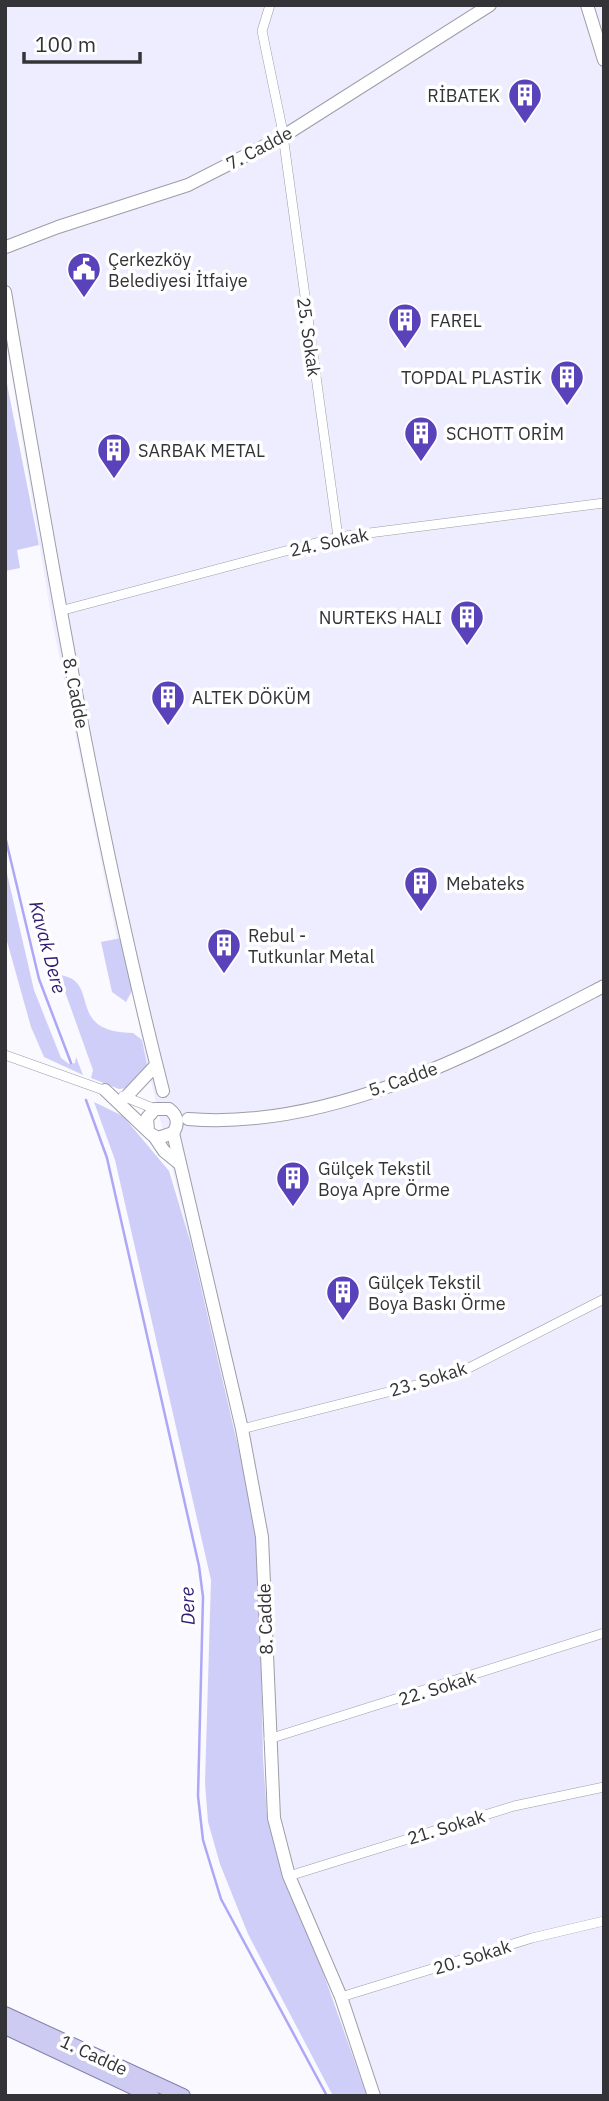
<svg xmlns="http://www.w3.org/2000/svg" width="609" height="2101" font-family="'IBM Plex Sans',sans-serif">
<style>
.built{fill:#ededff}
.green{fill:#cfcef8}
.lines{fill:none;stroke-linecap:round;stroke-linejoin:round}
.stream{stroke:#ada8f5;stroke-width:2.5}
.street-casing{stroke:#9d9da7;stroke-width:10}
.secondary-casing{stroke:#9d9da7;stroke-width:14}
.primary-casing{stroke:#817faa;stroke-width:16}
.street{stroke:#fff;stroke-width:9}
.secondary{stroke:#fff;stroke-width:12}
.primary{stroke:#cdcbf1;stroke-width:14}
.labels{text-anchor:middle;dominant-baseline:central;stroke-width:7;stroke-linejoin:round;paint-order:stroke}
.poi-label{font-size:18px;fill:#343438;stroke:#fff;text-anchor:start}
.street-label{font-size:18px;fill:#343438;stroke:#fff}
.water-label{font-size:19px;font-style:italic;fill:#311c73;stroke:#fff}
</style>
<rect width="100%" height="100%" fill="#f9f9ff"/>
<!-- built -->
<path class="built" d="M5,5H604V2096H376L267,1807L262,1536L147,1065L121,939H117L51,615L5,335Z"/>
<!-- green -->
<g class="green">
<path d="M5,374L39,545L17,550L20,568L5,571Z"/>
<path d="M5,865L34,990L61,1058L69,1064L75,1063L76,1057L83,1075L44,1057L31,1027L5,934Z"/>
<path d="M121,938L132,991L126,1002L112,992L101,942Z"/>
<path d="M59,975C103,980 63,1032 133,1033L142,1040L147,1065L131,1088L119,1089L91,1078L93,1070Z"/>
<path d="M94,1102L123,1116L169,1171L191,1244L259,1537L263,1758L267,1815L367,2096H333L248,1934L220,1864L208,1822L205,1783L211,1580L115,1160Z"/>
</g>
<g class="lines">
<!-- stream -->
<g class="stream">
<path d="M5,836L39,979L71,1063"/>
<path d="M86,1100L107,1158L199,1566L203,1597L198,1796L203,1840L221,1899L327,2096"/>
</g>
<!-- street casing -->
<g class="street-casing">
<g id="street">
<path d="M270,5L262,31L282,128L338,537"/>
<path d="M60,611L338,537L604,503"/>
<path d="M5,1055L109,1092"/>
<path d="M123,1096L155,1109"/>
<path d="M242,1429L455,1375L604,1299"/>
<path d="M269,1739L604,1633"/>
<path d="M289,1876L514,1806L604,1787"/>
<path d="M341,1997L532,1938L604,1921"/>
</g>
</g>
<!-- secondary casing -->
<g class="secondary-casing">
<g id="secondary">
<path d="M587,5L604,60"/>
<path d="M6,247L58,227L188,185L282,137L490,5"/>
<path d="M5,292C51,560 96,828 163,1091"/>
<path d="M105,1090L151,1134L158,1138L173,1133C179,1124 178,1116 169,1109H155L147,1118L148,1130"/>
<path d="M126,1097L156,1065"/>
<path d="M188,1119C331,1131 481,1050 604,986"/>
<path d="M173,1133L242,1429L262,1537L274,1818L289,1876L341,1997L374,2096"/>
<path d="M154,1136L164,1151L180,1164"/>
</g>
</g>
<!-- primary casing -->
<g class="primary-casing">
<g id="primary">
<path d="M5,2014L183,2096"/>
<path d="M5,2027L152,2096"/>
</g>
</g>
<!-- street -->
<use href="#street" class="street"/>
<!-- secondary -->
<use href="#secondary" class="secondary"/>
<!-- primary -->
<use href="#primary" class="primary"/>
</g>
<!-- icons -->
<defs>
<g id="building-pin" transform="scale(1.75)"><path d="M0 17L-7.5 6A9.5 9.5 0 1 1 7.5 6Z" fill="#5a42ba" stroke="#fff"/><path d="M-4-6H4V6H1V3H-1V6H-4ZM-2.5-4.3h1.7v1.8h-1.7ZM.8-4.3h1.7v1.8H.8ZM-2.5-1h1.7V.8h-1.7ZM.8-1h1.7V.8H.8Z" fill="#fff"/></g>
<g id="civic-pin" transform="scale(1.75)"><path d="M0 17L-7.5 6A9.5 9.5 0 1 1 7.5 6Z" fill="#5a42ba" stroke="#fff"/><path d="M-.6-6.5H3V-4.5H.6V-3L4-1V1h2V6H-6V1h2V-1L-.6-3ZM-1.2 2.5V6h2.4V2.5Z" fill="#fff"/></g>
</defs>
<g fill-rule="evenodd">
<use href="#building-pin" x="525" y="95"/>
<use href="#civic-pin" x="84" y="269"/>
<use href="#building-pin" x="405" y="320"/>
<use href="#building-pin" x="567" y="377"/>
<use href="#building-pin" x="421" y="433"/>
<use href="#building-pin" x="114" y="450"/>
<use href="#building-pin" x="467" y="617"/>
<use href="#building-pin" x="168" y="697"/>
<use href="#building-pin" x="421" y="883"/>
<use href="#building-pin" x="224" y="945"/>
<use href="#building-pin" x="293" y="1178"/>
<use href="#building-pin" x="343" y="1292"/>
</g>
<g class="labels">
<!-- poi labels -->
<g class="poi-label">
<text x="500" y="95" text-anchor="end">RİBATEK</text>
<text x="108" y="259">Çerkezköy<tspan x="108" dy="21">Belediyesi İtfaiye</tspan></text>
<text x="430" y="320">FAREL</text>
<text x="542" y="377" text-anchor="end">TOPDAL PLASTİK</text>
<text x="446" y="433">SCHOTT ORİM</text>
<text x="138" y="450">SARBAK METAL</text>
<text x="442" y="617" text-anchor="end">NURTEKS HALI</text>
<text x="192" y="697">ALTEK DÖKÜM</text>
<text x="446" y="883">Mebateks</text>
<text x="248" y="935">Rebul -<tspan x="248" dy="21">Tutkunlar Metal</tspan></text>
<text x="318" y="1168">Gülçek Tekstil<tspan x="318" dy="21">Boya Apre Örme</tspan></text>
<text x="368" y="1282">Gülçek Tekstil<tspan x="368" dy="21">Boya Baskı Örme</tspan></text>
</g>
<!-- street labels -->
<g class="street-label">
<text transform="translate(259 148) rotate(-28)">7. Cadde</text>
<text transform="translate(309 337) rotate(82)">25. Sokak</text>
<text transform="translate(329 542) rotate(-12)">24. Sokak</text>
<text transform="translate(76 693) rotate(79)">8. Cadde</text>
<text transform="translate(403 1079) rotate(-19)">5. Cadde</text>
<text transform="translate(428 1379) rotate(-17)">23. Sokak</text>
<text transform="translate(265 1619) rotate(-92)">8. Cadde</text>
<text transform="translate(437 1688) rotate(-17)">22. Sokak</text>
<text transform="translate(446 1827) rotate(-17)">21. Sokak</text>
<text transform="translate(472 1957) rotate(-17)">20. Sokak</text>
<text transform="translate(94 2055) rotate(25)">1. Cadde</text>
</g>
<!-- water labels -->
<g class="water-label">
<text transform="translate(48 947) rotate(75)">Kavak Dere</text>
<text transform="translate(187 1606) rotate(-92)">Dere</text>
</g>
</g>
<!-- border -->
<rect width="609" height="2101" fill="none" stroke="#343438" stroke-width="14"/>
<!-- scale -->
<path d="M24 52v10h116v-10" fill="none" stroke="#343438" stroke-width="3.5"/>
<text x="35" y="52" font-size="21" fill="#343438" stroke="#ffffff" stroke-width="5" paint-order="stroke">100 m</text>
</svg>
